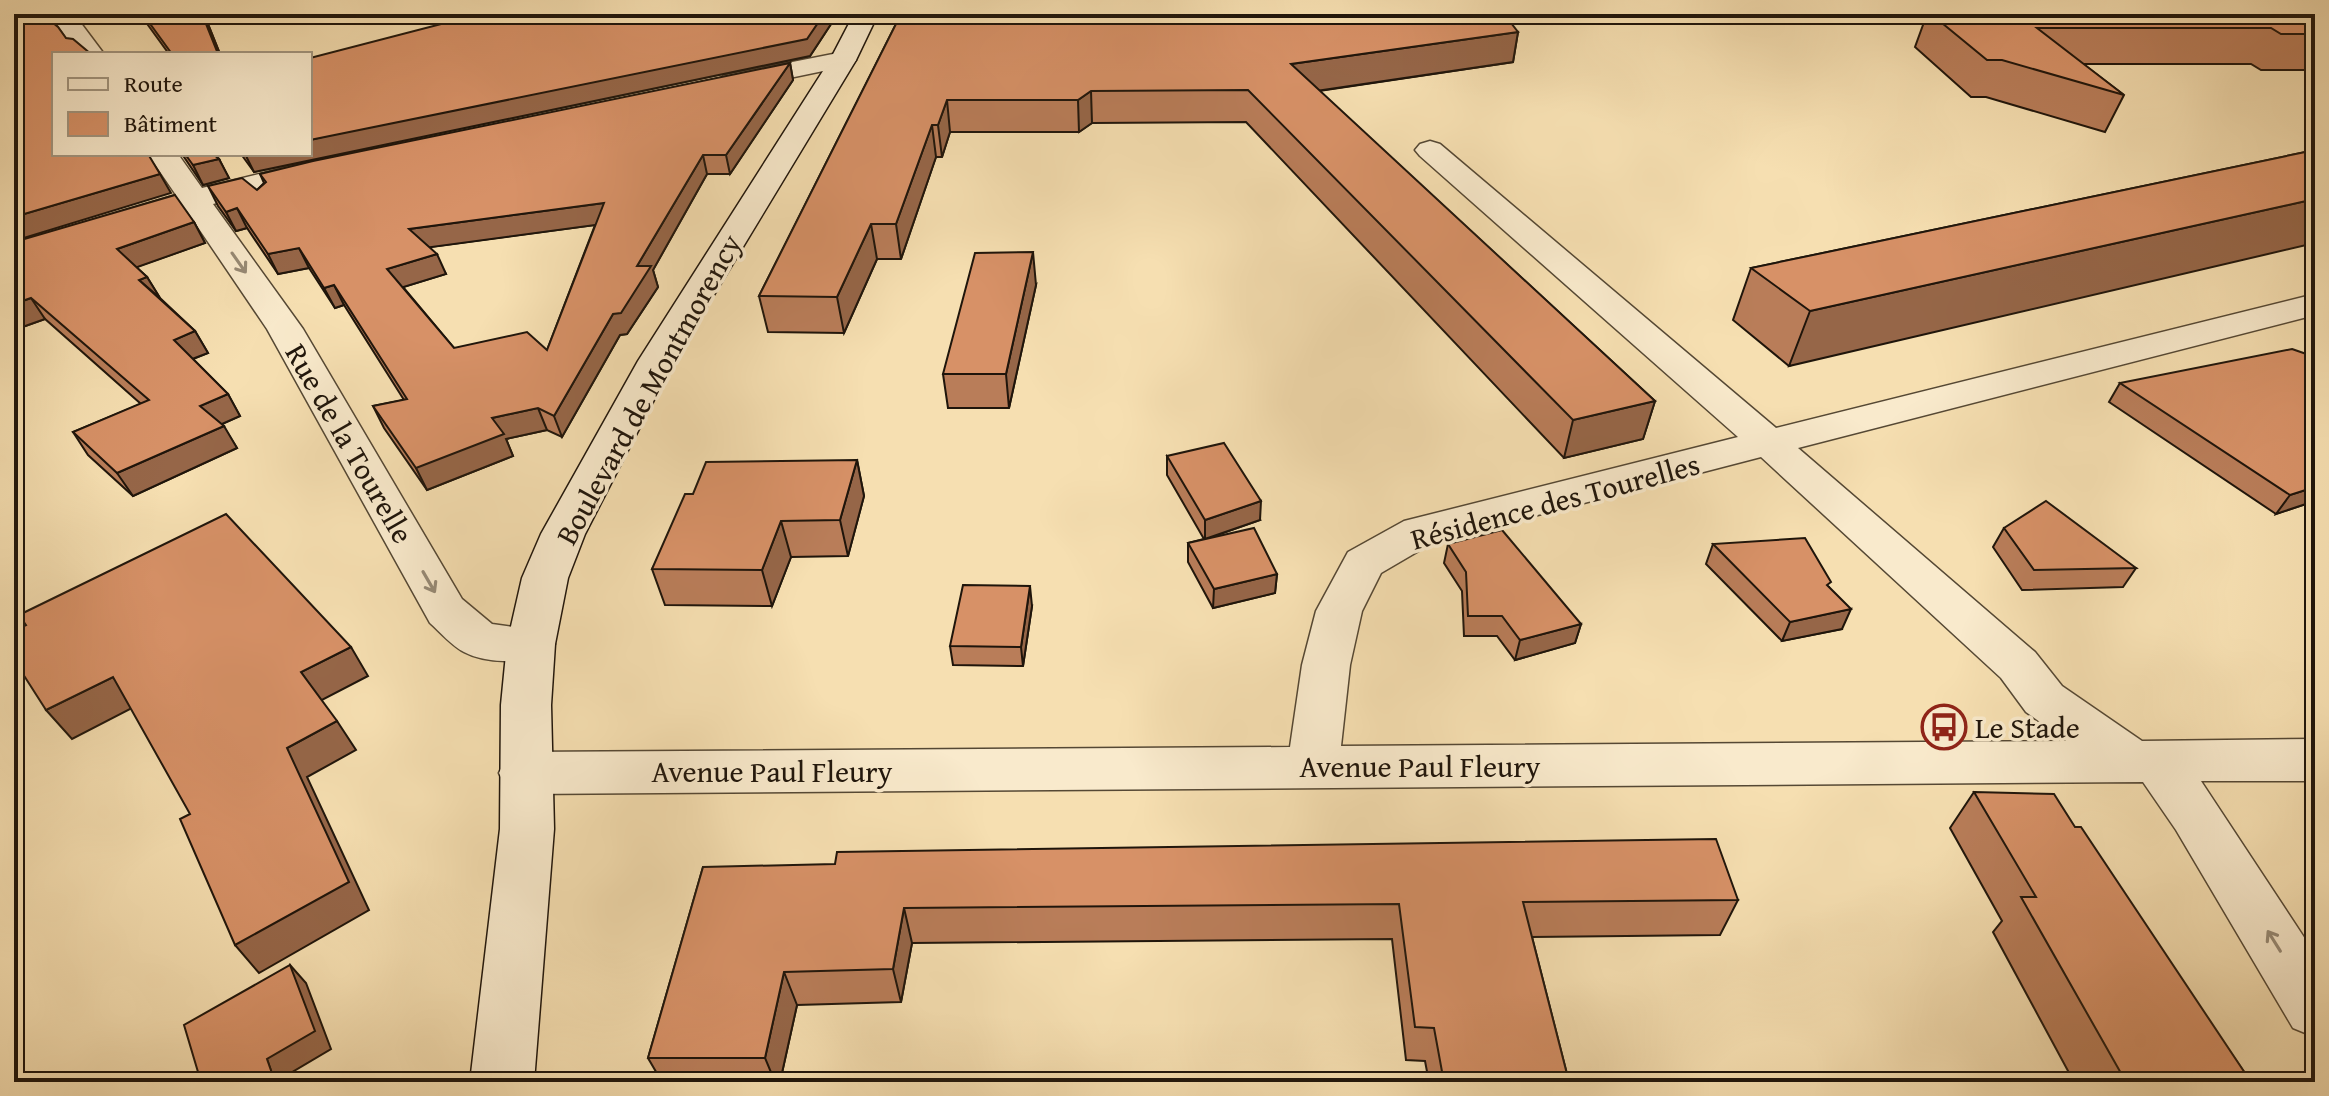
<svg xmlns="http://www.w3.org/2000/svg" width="2329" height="1096" font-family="'Gentium Book Plus',serif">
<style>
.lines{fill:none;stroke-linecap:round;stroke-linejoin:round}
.street-casing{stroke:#554834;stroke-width:3}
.secondary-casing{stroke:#1f150b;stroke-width:3}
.street{fill:#f9eacc;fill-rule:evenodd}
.secondary{fill:#f9eacc;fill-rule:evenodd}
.wall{fill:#b97d59;stroke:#1f150b;stroke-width:2;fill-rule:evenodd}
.shaded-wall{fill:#966648;stroke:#1f150b;stroke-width:2}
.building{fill:#d79167;stroke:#1f150b;stroke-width:2;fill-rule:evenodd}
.oneway{stroke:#978a75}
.labels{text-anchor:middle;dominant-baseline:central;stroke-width:7;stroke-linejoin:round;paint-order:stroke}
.street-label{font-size:30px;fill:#1f150b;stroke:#f9eacc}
.poi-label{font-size:30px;fill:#1f150b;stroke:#f9eacc;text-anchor:start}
</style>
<rect width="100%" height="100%" fill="#f6dfb1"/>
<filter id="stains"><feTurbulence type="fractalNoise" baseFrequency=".0025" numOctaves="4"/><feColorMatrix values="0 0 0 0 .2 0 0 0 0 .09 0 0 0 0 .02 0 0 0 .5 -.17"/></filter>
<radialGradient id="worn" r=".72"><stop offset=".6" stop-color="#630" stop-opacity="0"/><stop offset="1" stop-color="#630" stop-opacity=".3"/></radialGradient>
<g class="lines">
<!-- street casing -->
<g class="street-casing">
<g id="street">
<path d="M50,14H74L104,54H78Z"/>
<path d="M831,14H868L874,20L862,27L835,19Z"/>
<path d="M843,52L852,55L856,60L852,65L732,90L723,88L719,82L723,76L732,74Z"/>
<path d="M1430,141L1440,144L1776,428L2315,294V315L1798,448L2035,652L2062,686L2142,741L2315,739V781H2201L2315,954V1037L2293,1028L2176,830L2143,782L525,794L506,788L499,773L506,758L525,752L1290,747L1302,665L1316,611L1348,552L1404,521L1738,437L1420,156L1415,150L1420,144ZM1761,457L2001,678L2026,712L2066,741L1341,746L1350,665L1362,611L1381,573L1434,542Z"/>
<path d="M148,154H178L202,188L320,159L331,162L335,168L331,174L213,204L303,329L462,599L492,624L548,632L555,644L548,656C525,663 486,664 464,652C452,646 440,632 430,623L267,329L187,211L14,264V244L176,195Z"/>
</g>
</g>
<!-- secondary casing -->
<g class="secondary-casing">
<path id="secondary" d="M854,14H878L856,60L674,361L585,534L568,578L555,644L551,705L554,829L534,1082H470L500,829L501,705L507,644L522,578L541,534L638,361L830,60Z"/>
</g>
<!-- street -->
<use href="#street" class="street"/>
<!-- secondary -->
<use href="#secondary" class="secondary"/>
</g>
<!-- wall -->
<g class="wall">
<path d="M140,14H204L220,54H169Z"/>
<path d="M437,14H832L833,21L810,56L254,172L241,154H310L441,25Z"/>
<path d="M901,14L1518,32L1513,62L1319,91L1655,401L1643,439L1564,458L1246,122L1092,123L1079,132H950L942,157H936L901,259H877L844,333L768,332L759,296Z"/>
<path d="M1927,14H2315V70H2261L2251,64H2083L2124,95L2105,132L1986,97H1971L1915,47Z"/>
<path d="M790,63L793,80L730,174H707L653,270L658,287L627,334L620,335L562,437L547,430L506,439L513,456L427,490L384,428L373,406L404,400L344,305L335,308L309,268L278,274L247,228L236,231L218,206L208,186L257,190L264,183L260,174ZM595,225L547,350L454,348L403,287L446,274L430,247Z"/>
<path d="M2315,150L1789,366L1733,320L1751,268Z"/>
<path d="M182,154H213L219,159L229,178L203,185Z"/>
<path d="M194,222L205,243L136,267L147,277L160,298L195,331L208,353L193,359L228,394L240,416L222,424L237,448L133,496L88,455L73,432L141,404L45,319L14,330V242Z"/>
<path d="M1036,285L1009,408H948L943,374Z"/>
<path d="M2120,383L2315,501L2276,514L2109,402Z"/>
<path d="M1167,456L1260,520L1206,539L1277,574L1275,593L1213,608L1188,562V543L1204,539L1167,475Z"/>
<path d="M857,460L864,496L848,556L791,557L772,606L665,605L652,569L693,494Z"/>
<path d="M2004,528L2136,568L2123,587L2022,590L1993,547Z"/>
<path d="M1448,544L1581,624L1575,643L1515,660L1497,636H1464L1462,591L1444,563Z"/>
<path d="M1713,544L1829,587L1842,629L1782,641L1706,564Z"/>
<path d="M1032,606L1023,666L953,665L950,646Z"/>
<path d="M1974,792L2075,827L2251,1082H2074L1993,932L2002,921L1950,828Z"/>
<path d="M703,867L1738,900L1720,935L1532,937L1567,1074L1563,1082H1429L1425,1061L1406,1060L1392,939L912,943L901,1002L797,1005L780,1082H662L648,1058Z"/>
</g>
<!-- shaded-wall -->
<g class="shaded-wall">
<path d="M202,14H204L220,54H218Z"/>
<path d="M824,14H832L833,21L810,56L254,172L245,154H310V140Z"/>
<path d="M1518,32L1513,62L1289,95L1291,64Z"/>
<path d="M790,63L793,80L730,174L726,155Z"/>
<path d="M1091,91L1092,123L1079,132L1078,100Z"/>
<path d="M947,100L950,132L942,157L938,125Z"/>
<path d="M932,125L936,157L901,259L896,224Z"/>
<path d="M703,155L707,174L653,270L658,287L627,334L620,335L562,437L554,416L613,314L637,266Z"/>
<path d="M219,159L229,178L203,185L193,165Z"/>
<path d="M160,174L171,193L14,241V217Z"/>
<path d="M2315,199V243L1789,366L1810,311Z"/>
<path d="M604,203L610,223L417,249L409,229Z"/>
<path d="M237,208L247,228L236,231L226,212Z"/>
<path d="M194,222L205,243L129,270L117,249Z"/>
<path d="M871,224L877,259L844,333L837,297Z"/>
<path d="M299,248L309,268L278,274L268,254Z"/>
<path d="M1033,252L1036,285L1009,408L1006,374Z"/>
<path d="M437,254L446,274L397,289L387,269Z"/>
<path d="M147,277L160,298L139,280Z"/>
<path d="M334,285L344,305L335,308L324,288Z"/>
<path d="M31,298L45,319L14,330V304Z"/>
<path d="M195,331L208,353L187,361L174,340Z"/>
<path d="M228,394L240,416L213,428L200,406Z"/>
<path d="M1655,401L1643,439L1564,458L1573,420Z"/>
<path d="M538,408L547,430L506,439L513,456L427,490L416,468L492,418Z"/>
<path d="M224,426L237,448L133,496L117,473Z"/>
<path d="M857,460L864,496L848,556L840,520Z"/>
<path d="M2315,487V501L2276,514L2290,495Z"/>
<path d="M1261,501L1260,520L1205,539V520Z"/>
<path d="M781,521L791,557L772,606L762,570Z"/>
<path d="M1277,574L1275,593L1213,608L1214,589Z"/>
<path d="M1030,586L1032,606L1023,666L1021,647Z"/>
<path d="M1851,609L1842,629L1782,641L1790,622Z"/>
<path d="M1581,624L1575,643L1515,660L1520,640Z"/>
<path d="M351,647L368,676L320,701L301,672Z"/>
<path d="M113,677L136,706L72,739L46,710Z"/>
<path d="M337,721L356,750L307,777L369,910L259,973L235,945L287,748Z"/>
<path d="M14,842L22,855L17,860L14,857Z"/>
<path d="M904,908L912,943L901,1002L893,969Z"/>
<path d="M290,965L306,983L331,1049L284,1077L286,1082H275L267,1059Z"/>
<path d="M784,972L797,1005L780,1082H775L765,1058Z"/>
</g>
<!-- building -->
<g class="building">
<path d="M14,14H42L58,27L66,38L73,39L91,54H54V154H148L160,174L14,217Z"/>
<path d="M143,14H202L218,54H172Z"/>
<path d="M440,14H824L807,39L310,140V58L449,22Z"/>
<path d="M901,14H1504L1518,32L1291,64L1655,401L1573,420L1248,90L1091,91L1078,100H947L938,125H932L896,224H871L837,297L759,296Z"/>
<path d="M1931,14H2315V34H2281L2271,28H2037L2124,95L2002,60H1987Z"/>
<path d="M790,63L726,155H703L637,266H651L621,313L613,314L554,416L538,408L492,418L504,434L416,468L373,406L407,399L334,285L324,288L299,248L268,254L237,208L226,212L208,186L242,178L257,190L266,182L260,174L313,161ZM604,203L547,350L527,332L454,348L387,269L437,254L409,229Z"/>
<path d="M2315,150V199L1810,311L1751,268Z"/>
<path d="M185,154H213L219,159L193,165Z"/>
<path d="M175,195L194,222L117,249L147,277L139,280L195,331L174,340L228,394L200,406L224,426L117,473L73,432L149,400L31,298L14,304V242Z"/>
<path d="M1033,252L1006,374H943L975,253Z"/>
<path d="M2292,349L2315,357V487L2290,495L2120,383Z"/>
<path d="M1224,443L1261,501L1205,520L1167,456Z"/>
<path d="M857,460L840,520L781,521L762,570L652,569L685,494H693L706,462Z"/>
<path d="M2046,501L2136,568L2034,570L2004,528Z"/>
<path d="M226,514L351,647L301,672L337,721L287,748L349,882L235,945L180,819L190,814L113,677L46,710L14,660V631L26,625L19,615Z"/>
<path d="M1254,528L1277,574L1214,589L1188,543Z"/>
<path d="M1502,530L1581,624L1520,640L1502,616H1468L1466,572L1448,544Z"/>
<path d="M1805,538L1831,582L1827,585L1851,609L1790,622L1713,544Z"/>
<path d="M963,585L1030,586L1021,647L950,646Z"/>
<path d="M1974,792L2054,794L2075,827H2081L2251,1082H2126L2021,897H2036Z"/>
<path d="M1716,839L1738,900L1523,902L1567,1074L1443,1077L1434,1028L1415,1027L1399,904L904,908L893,969L784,972L765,1058H648L703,867L835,864L837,852Z"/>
<path d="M290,965L315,1031L267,1059L275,1082H201L184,1025Z"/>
</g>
<!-- one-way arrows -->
<defs><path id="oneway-shaft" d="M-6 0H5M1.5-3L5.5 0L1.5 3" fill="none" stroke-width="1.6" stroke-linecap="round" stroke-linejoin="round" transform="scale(2)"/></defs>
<g class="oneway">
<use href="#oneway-shaft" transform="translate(239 263) rotate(55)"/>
<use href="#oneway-shaft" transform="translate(429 582) rotate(60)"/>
<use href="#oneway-shaft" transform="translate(2274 941) rotate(-122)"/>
</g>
<!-- icons -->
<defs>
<g id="bus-ring" transform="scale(2.3)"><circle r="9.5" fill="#f9eacc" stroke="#8f2418" stroke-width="1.5"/><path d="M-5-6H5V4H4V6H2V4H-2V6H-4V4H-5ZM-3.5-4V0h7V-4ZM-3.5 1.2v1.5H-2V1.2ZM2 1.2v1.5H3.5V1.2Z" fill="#8f2418"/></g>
</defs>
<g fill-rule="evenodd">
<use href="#bus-ring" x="1944" y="727"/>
</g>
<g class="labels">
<!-- street labels -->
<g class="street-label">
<text transform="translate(648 389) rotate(-61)">Boulevard de Montmorency</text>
<text transform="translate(350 443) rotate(60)">Rue de la Tourelle</text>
<text transform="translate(1555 501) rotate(-15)">Résidence des Tourelles</text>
<text x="1420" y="766">Avenue Paul Fleury</text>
<text x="772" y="771">Avenue Paul Fleury</text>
</g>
<!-- poi labels -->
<g class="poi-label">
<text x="1975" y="727">Le Stade</text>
</g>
</g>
<!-- margin -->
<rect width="2329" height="1096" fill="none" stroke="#f6dfb1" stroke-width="48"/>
<rect x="16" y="16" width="2297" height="1064" fill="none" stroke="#1f150b" stroke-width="4"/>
<rect x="24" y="24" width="2281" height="1048" fill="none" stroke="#1f150b" stroke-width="2"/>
<!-- legend -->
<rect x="52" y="52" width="260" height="104" fill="#f9eacc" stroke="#a2957f" stroke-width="2"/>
<rect x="68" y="78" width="40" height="12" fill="#f9eacc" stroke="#a2957f" stroke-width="2"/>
<text x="124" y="92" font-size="24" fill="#1f150b">Route</text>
<rect x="68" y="112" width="40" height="24" fill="#d79167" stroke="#a2957f" stroke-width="2"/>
<text x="124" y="132" font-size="24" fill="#1f150b">Bâtiment</text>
<rect width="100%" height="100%" filter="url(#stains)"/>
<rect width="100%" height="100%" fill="url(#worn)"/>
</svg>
